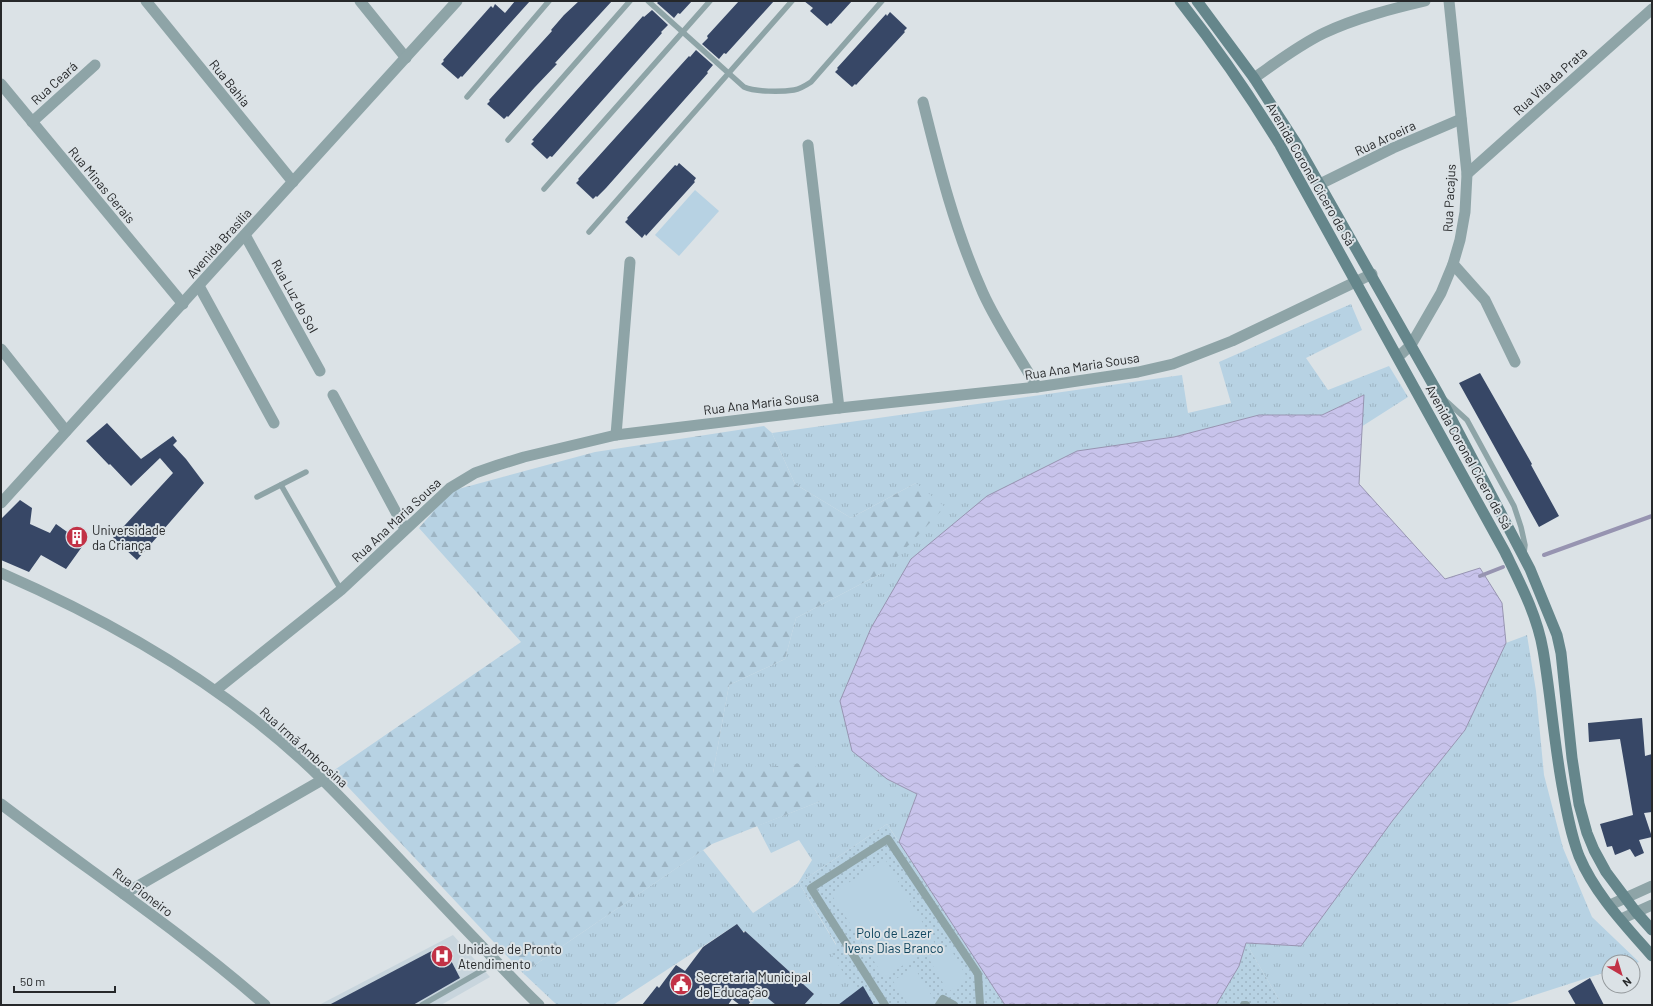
<svg xmlns="http://www.w3.org/2000/svg" width="1653" height="1006" font-family="Barlow,sans-serif">
<style>
.built{fill:#c8d5dd}
.grass{fill:url(#grass-tufts)}
.forest{fill:url(#forest-firs)}
.park{fill:url(#park-dots)}
.pitch{fill:#b7d2e3}
.water{fill:url(#water-waves);stroke:#9794b1}
.lines{fill:none;stroke-linecap:round;stroke-linejoin:round}
.stream{stroke:#9794b1;stroke-width:4}
.building{fill:#374766}
.service{stroke:#8ea4a7;stroke-width:5.5}
.pedestrian{stroke:#8ea4a7;stroke-width:8}
.minor{stroke:#8ea4a7;stroke-width:11}
.tertiary{stroke:#8ea4a7;stroke-width:11}
.secondary{stroke:#65868b;stroke-width:11}
.labels{text-anchor:middle;dominant-baseline:central;stroke-width:4;stroke-linejoin:round;paint-order:stroke}
.street-label{font-size:13px;fill:#26282a;stroke:#dbe2e6}
.poi-label{font-size:13px;fill:#26282a;stroke:#dbe2e6;text-anchor:start}
.park-label{font-size:13px;fill:#0f455e;stroke:#dbe2e6}
</style>
<defs>
<pattern id="grass-tufts" width="24" height="20" patternUnits="userSpaceOnUse"><rect width="24" height="20" fill="#b7d2e3"/><path d="M3 7l-1-3M5 7V3M7 7l1-3M15 17l-1-3M17 17v-4M19 17l1-3" fill="none" stroke="#9db4c3"/></pattern>
<pattern id="forest-firs" width="22" height="20" patternUnits="userSpaceOnUse"><rect width="22" height="20" fill="#b7d2e3"/><path d="M5 1l3.5 6h-7zM16 11l3.5 6h-7z" fill="#9db4c3"/></pattern>
<pattern id="park-dots" width="8" height="8" patternUnits="userSpaceOnUse"><rect width="8" height="8" fill="#b7d2e3"/><path d="M2 2h.1M6 6h.1" fill="none" stroke="#9db4c3" stroke-width="1.8" stroke-linecap="round"/></pattern>
<pattern id="water-waves" width="16" height="10" patternUnits="userSpaceOnUse"><rect width="16" height="10" fill="#c8c3eb"/><path d="M0 5q4-4 8 0t8 0" fill="none" stroke="#aca8ca"/></pattern>
</defs>
<rect width="100%" height="100%" fill="#dbe2e6"/>
<!-- built -->
<path class="built" d="M453,935L490,977L441,1005H319Z"/>
<!-- grass -->
<g class="grass">
<path d="M1351,304L1362,330L1306,358L1328,390L1389,366L1408,397L1361,427L1363,395L1322,415H1259L1174,437L887,779L917,794L899,842L887,824L799,883L836,945L860,988L846,1005H804L814,994L745,931H742L737,924L613,1005H557L523,973L703,850L753,913L798,883L812,860L799,840L771,853L757,826L821,801L713,773L729,685L785,659L796,618L882,573L916,483L851,518L795,484L772,433L1182,375L1188,413L1231,403L1219,362Z"/>
<path d="M1527,635L1536,691L1544,775L1563,848L1592,917L1639,962L1633,964V962H1609V971L1504,1005H1282L1246,943L1301,946L1393,820L1465,730L1506,643Z"/>
<path d="M759,991L776,1005H754L751,1002Z"/>
</g>
<!-- forest -->
<path class="forest" d="M764,426L772,433L795,484L851,518L916,483L945,507L882,573L796,618L785,659L729,685L713,773L815,762L821,801L712,844L523,973L333,771L521,642L419,528L451,491L595,452Z"/>
<!-- park -->
<g class="park">
<path d="M887,824L1005,1005H846L843,1001L860,988L854,989L832,955L836,944L799,883Z"/>
<path d="M1246,943L1282,1005H1216L1239,966Z"/>
</g>
<!-- pitch -->
<g class="pitch">
<path d="M695,190L719,211L679,256L655,235Z"/>
<path d="M885,859L936,945L884,977L831,894Z"/>
<path d="M949,946L968,979L948,992L929,959Z"/>
<path d="M914,967L935,1001L930,1005H908L893,981Z"/>
</g>
<!-- water -->
<path class="water" d="M1364,395L1359,484L1445,579L1480,568L1502,603L1506,643L1465,730L1393,820L1301,946L1246,943L1239,966L1216,1005H1005L899,842L917,794L887,779L852,751L840,701L871,628L911,559L987,496L1077,451L1174,437L1259,415H1322Z"/>
<g class="lines">
<!-- stream -->
<g class="stream">
<path d="M1544,555L1652,516"/>
<path d="M1480,576L1503,567"/>
</g>
</g>
<!-- building -->
<g class="building">
<path d="M515,1H530L462,77L461,76L458,79L441,64L444,61L443,60L491,6L493,8L495,4L505,13Z"/>
<path d="M579,1H612L555,63L557,64L535,87L508,117L507,116L504,119L487,104L490,101L489,100L552,31L551,30L564,15Z"/>
<path d="M659,1H692L680,14L678,13L674,18L657,3Z"/>
<path d="M739,1H774L726,54L724,53L719,59L702,44L708,38L707,36Z"/>
<path d="M804,1H852L831,24L830,23L827,26L810,11L813,8Z"/>
<path d="M652,10L668,25L661,32L662,33L552,157L550,156L547,159L531,144L534,141L532,140L643,16L644,17Z"/>
<path d="M890,12L907,28L904,31L905,32L856,85L855,84L852,87L835,72L838,69L837,68L886,14L887,16Z"/>
<path d="M696,50L713,65L707,72L708,73L606,188L597,197L596,196L593,199L576,183L579,180L578,179L689,56L690,57Z"/>
<path d="M679,163L696,178L694,181L695,182L646,236L645,234L642,238L625,222L628,219L627,218L675,165L677,166Z"/>
<path d="M1480,373L1532,464L1531,465L1559,516L1539,527L1459,383Z"/>
<path d="M107,423L141,459L173,436L177,441L173,445L186,459L204,483L137,560L113,538L173,473L160,458L131,486L110,464L109,465L86,441Z"/>
<path d="M20,500L32,508L30,524L50,533L56,524L84,544L66,569L41,555L29,572L1,560V519Z"/>
<path d="M1642,718L1645,756L1652,754V812L1644,813L1652,837L1639,840L1644,853L1635,857L1630,849L1615,855L1612,846L1607,847L1600,824L1633,815L1620,739L1589,742L1588,723Z"/>
<path d="M737,924L744,933L745,931L814,994L804,1005H776L759,991L748,1005H740L732,999L728,1005H642L657,986L659,988L676,965L685,971L703,947Z"/>
<path d="M443,945L460,978L413,1005H329Z"/>
<path d="M1590,978L1604,1005H1576L1568,991Z"/>
<path d="M863,986L874,1005H838Z"/>
</g>
<g class="lines">
<!-- service -->
<g class="service">
<path d="M648,1L744,87C755,92 781,92 794,90C800,89 805,86 811,82L882,1"/>
<path d="M467,97L549,1"/>
<path d="M508,140L630,1"/>
<path d="M544,189L710,1"/>
<path d="M589,232L792,1"/>
<path d="M1444,399L1467,420L1514,506L1521,527L1525,545L1524,553"/>
<path d="M281,485L341,590"/>
<path d="M257,497L306,472"/>
<path d="M422,1005L497,962"/>
</g>
<!-- pedestrian -->
<g class="pedestrian">
<path d="M885,1005L811,888L888,839L978,974L980,1005"/>
<path d="M939,1005L943,999L954,1005"/>
<path d="M1244,1005H1246"/>
</g>
<!-- minor -->
<g class="minor">
<path d="M146,1L293,182"/>
<path d="M360,1L406,58"/>
<path d="M1254,78C1277,62 1299,45 1324,33C1356,18 1391,9 1425,1"/>
<path d="M1,84L183,304"/>
<path d="M923,102C939,167 955,231 983,293C998,326 1019,356 1037,387"/>
<path d="M32,122L95,65"/>
<path d="M808,145L839,408"/>
<path d="M1467,174L1652,9"/>
<path d="M1320,184L1393,148L1461,119"/>
<path d="M245,235L320,371"/>
<path d="M1453,264L1485,300L1515,362"/>
<path d="M199,286L274,423"/>
<path d="M1,349L66,431"/>
<path d="M1398,357L1411,345L1441,293L1453,264L1460,240L1465,212L1467,174L1449,1"/>
<path d="M333,395L405,529"/>
<path d="M616,435L630,262"/>
<path d="M1,503L457,1"/>
<path d="M1,573C118,624 232,690 323,780C375,832 425,887 476,940C497,962 517,984 539,1005"/>
<path d="M216,690L341,590L450,488L475,473L498,465L524,457L616,435L839,408L1037,387L1138,372L1173,364L1232,341L1372,274"/>
<path d="M1,804C89,871 182,932 265,1005"/>
<path d="M124,894L322,780"/>
</g>
<!-- tertiary -->
<g class="tertiary">
<path d="M1610,905L1652,886"/>
<path d="M1621,919L1652,905"/>
</g>
<!-- secondary -->
<g class="secondary">
<path d="M1180,1C1217,48 1249,94 1280,145L1505,552C1520,583 1537,615 1543,650C1551,697 1554,744 1563,791C1567,813 1571,835 1579,856C1595,894 1625,925 1652,956"/>
<path d="M1197,1L1254,78L1296,143L1439,395L1530,569L1557,635L1561,653L1572,758L1579,804L1587,833L1594,850L1606,872L1636,912L1652,930"/>
</g>
</g>
<!-- icons -->
<defs>
<g id="building-disc" transform="scale(1.15)"><circle r="9.5" fill="#c23246" stroke="#dbe2e6"/><path d="M-4-6H4V6H1V3H-1V6H-4ZM-2.5-4.3h1.7v1.8h-1.7ZM.8-4.3h1.7v1.8H.8ZM-2.5-1h1.7V.8h-1.7ZM.8-1h1.7V.8H.8Z" fill="#fff"/></g>
<g id="hospital-disc" transform="scale(1.15)"><circle r="9.5" fill="#c23246" stroke="#dbe2e6"/><path d="M-5-5h3v3.5h4V-5h3V5h-3V1.5h-4V5h-3Z" fill="#fff"/></g>
<g id="civic-disc" transform="scale(1.15)"><circle r="9.5" fill="#c23246" stroke="#dbe2e6"/><path d="M-.6-6.5H3V-4.5H.6V-3L4-1V1h2V6H-6V1h2V-1L-.6-3ZM-1.2 2.5V6h2.4V2.5Z" fill="#fff"/></g>
</defs>
<g fill-rule="evenodd">
<use href="#building-disc" x="77" y="537"/>
<use href="#hospital-disc" x="442" y="956"/>
<use href="#civic-disc" x="681" y="984"/>
</g>
<g class="labels">
<!-- street labels -->
<g class="street-label">
<text transform="translate(1550 81) rotate(-42)">Rua Vila da Prata</text>
<text transform="translate(54 83) rotate(-42)">Rua Ceará</text>
<text transform="translate(230 83) rotate(51)">Rua Bahia</text>
<text transform="translate(1385 138) rotate(-25)">Rua Aroeira</text>
<text transform="translate(1311 174) rotate(60)">Avenida Coronel Cícero de Sá</text>
<text transform="translate(102 185) rotate(50)">Rua Minas Gerais</text>
<text transform="translate(1449 198) rotate(-87)">Rua Pacajus</text>
<text transform="translate(219 243) rotate(-48)">Avenida Brasília</text>
<text transform="translate(295 296) rotate(61)">Rua Luz do Sol</text>
<text transform="translate(1082 366) rotate(-9)">Rua Ana Maria Sousa</text>
<text transform="translate(761 403) rotate(-7)">Rua Ana Maria Sousa</text>
<text transform="translate(1469 457) rotate(61)">Avenida Coronel Cícero de Sá</text>
<text transform="translate(396 520) rotate(-43)">Rua Ana Maria Sousa</text>
<text transform="translate(304 747) rotate(42)">Rua Irmã Ambrosina</text>
<text transform="translate(143 892) rotate(37)">Rua Pioneiro</text>
</g>
<!-- poi labels -->
<g class="poi-label">
<text x="92" y="530">Universidade<tspan x="92" dy="15">da Criança</tspan></text>
<text x="458" y="949">Unidade de Pronto<tspan x="458" dy="15">Atendimento</tspan></text>
<text x="696" y="977">Secretaria Municipal<tspan x="696" dy="15">de Educação</tspan></text>
</g>
<!-- park labels -->
<g class="park-label">
<text x="894" y="933">Polo de Lazer<tspan x="894" dy="15">Ivens Dias Branco</tspan></text>
</g>
</g>
<!-- border -->
<rect width="1653" height="1006" fill="none" stroke="#26282a" stroke-width="4"/>
<!-- north arrow -->
<g transform="translate(1621 974) rotate(142)"><circle r="19" fill="#dbe2e6" stroke="#93989b"/>
<path d="M0-3L7 15L0 10L-7 15Z" fill="#c23246"/>
<text y="-6" font-size="11" font-weight="bold" text-anchor="middle" fill="#26282a">N</text>
</g>
<!-- scale -->
<path d="M14 986v6h101v-6" fill="none" stroke="#26282a" stroke-width="2"/>
<text x="20" y="986" font-size="12" fill="#26282a" stroke="#dbe2e6" stroke-width="3" paint-order="stroke">50 m</text>
</svg>
